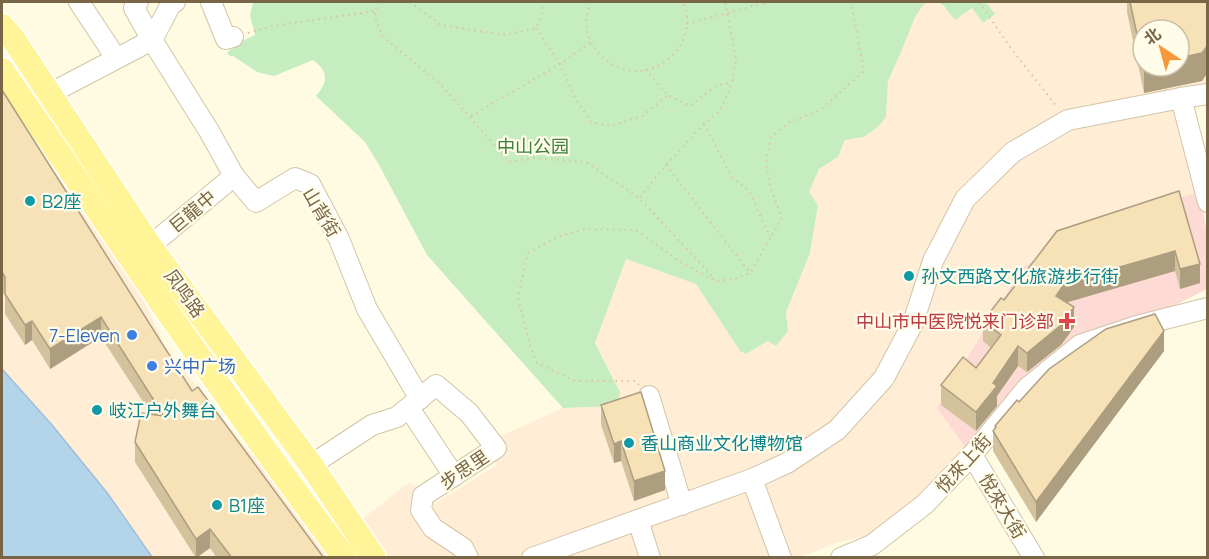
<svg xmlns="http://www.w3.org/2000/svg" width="1209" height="559" font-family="Manrope,'Noto Sans SC',sans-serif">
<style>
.commercial{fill:#ffedd5;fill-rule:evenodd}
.medical{fill:#fddad4}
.green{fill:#c5edbf}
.water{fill:#b4d4ea;stroke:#9ac0dd;stroke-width:1.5}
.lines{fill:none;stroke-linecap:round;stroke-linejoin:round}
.minor-casing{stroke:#d1c5a8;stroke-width:22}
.major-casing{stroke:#fff;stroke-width:27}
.path{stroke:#dcc59a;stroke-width:2;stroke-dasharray:1.5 4.5;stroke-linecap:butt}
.minor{stroke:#fff;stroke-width:20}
.major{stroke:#fff598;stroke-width:24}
.wall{fill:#d4c29d;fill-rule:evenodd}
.shaded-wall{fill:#ad9e80}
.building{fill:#f7e1b7;stroke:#ad9e80;stroke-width:1.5}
.culture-dot{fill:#0f9aa8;stroke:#fffcea;stroke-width:2}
.health-dot{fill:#e0444e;stroke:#fffcea;stroke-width:2}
.shop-dot{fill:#3f7fe0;stroke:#fffcea;stroke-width:2}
.labels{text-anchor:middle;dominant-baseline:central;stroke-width:4.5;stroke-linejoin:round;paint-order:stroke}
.park-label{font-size:18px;fill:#3e803c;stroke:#fffcea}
.culture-label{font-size:18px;fill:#0d838f;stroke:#fffcea;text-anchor:start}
.street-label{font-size:18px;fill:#796646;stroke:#fffcea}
.health-label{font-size:18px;fill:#be3a42;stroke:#fffcea;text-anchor:end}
.shop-label{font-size:18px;fill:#366cbe;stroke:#fffcea;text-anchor:end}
</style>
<rect width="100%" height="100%" fill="#fefbe2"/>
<!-- commercial -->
<g class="commercial">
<path d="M929,2H939L944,6L972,7L995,14L986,2H1207V94L1177,109L1200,191L1065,239L975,461L915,524L836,543L800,557L384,558L361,520L410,482L434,504L495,466L501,436L563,408L618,406L620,391L595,343L626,259L696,284L740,351L746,354L769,341L776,346L788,331L786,312L810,253L818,205L808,192L819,169L838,157L845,140L865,137L886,117L888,81L901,52L915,17L924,4ZM1143,30H1179V66H1143Z"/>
<path d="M2,83L118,244L165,347L334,557H152L108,494L52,425L2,369Z"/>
</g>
<!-- medical -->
<path class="medical" d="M1200,191L1207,235V289L1081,353L975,461L937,408L1022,268L1065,239Z"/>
<!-- green -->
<g class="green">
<path d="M253,2H929L924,4L915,17L901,52L888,81L886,117L879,126L864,137L845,140L838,157L819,169L809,192L818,205L810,253L786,312L788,331L776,346L768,341L746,354L740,351L696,284L626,259L595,343L620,392L618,406L563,408L427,255L378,163L365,142L316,96C328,82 329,72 313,60L274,76L257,72L233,56H230L227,53L238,43L255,35L250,15Z"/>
<path d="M939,2H986L995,14L983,23L972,8L955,20L944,6Z"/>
</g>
<!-- water -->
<path class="water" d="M2,369L52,425L108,494L152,557H2Z"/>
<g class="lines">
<!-- minor casing -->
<g class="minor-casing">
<g id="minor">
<path d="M79,2L116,58"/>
<path d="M138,2L134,8L152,40L209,131L234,176L256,202L295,178L310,184L339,239L367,309L420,399"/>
<path d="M211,2L226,39L233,37"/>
<path d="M49,94L152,40L172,2H175"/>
<path d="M1181,98L1208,202"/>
<path d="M150,246L234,176"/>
<path d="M649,396L682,505"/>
<path d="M409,408L454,476"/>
<path d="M972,455L1034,558"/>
<path d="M311,465L372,425L397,417L436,385L469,413L496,448L423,496L421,510L433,528L463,548L468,558"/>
<path d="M752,479L781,558"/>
<path d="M638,520L650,558"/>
<path d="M532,558L752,479L787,463L837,430L884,378L913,323L933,261L965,199L1013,152L1068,120L1181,98L1208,94"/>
<path d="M841,558L872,545L925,504L972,455L1027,388L1080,345L1137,326L1208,308"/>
</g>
</g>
<!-- major casing -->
<g class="major-casing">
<g id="major">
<path d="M2,26L12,37L150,246L311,465L374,558"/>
<path d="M2,70C114,234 225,399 345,558"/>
</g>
</g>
<!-- path -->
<g class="path">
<path d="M379,2L375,11V17L382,36L440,84L470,117L509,162L534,158L586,162L639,198L714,278"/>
<path d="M410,2L441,25L504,35L536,28L546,2"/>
<path d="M591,2C570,48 627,92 667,60C676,53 682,45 685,34C688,23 688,12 683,2"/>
<path d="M979,2L1013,51L1058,108"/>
<path d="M687,24L768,2"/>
<path d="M536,28L560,64L575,98L591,122L610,126L642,116L668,95"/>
<path d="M248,33L273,26L375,11"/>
<path d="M645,70L668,95L690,106L717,85L730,83"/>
<path d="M471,116L560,64L591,42"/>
<path d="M704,124L731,176L749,191L770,237"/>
<path d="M666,165L750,273"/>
<path d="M640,197L666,165L704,124L718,113L725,100L732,82L736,59L725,2"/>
<path d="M639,385L636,381H575L537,363L530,346L518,297L528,253L557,237L584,229L636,230L680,262L716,281L734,279L750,273L782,218L770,187L766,162L771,137L790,122L820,110L864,71L851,2"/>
</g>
<!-- minor -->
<use href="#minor" class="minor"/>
<!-- major -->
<use href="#major" class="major"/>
</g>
<!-- wall -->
<g class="wall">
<path d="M1127,2H1207L1208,6V72L1202,81L1144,93L1127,12ZM1143,30L1179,66H1143Z"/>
<path d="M2,90L192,391L324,558H217L210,548L196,558L135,462V442L151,414L101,337L50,369L32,340L25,345L5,314V296L2,291Z"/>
<path d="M1179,191L1200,283L1180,289L1175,271L1066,302L1074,327L1061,345L1027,372L1018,366L997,396V406L976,431L941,405V385L976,368L991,348L983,341V321L1004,300Z"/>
<path d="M1164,351L1036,522L993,451V431L995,429V426L1019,402Z"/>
<path d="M601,405L665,490L634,501L621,461L614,463L601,425Z"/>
</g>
<!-- shaded-wall -->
<g class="shaded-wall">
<path d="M1208,45V72L1202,81L1144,93V66H1179V58Z"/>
<path d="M1175,251V271L1065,303L1056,296L1065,283Z"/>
<path d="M1200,264V283L1180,289V269Z"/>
<path d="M1074,307V327L1061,345L1027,372V353Z"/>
<path d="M101,317V337L50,369V349Z"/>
<path d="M32,321V340L25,345V325Z"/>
<path d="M1164,331V351L1036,522V502Z"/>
<path d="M1018,346V366L997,396V406L976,431V412L993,383Z"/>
<path d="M621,441V461L614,463V444Z"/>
<path d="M665,471V490L634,501V481Z"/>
<path d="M210,529V548L196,558V539Z"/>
</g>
<!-- building -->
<g class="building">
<path d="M1130,2H1207L1208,6V45L1202,53L1179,58V30H1143V62Z"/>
<path d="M2,90L192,391L198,387L324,558H232L210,529L196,539L135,442L141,413L164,416L101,317L50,349L32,321L25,325L5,294V277L2,272Z"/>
<path d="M1179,191L1200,264L1180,269L1175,251L1065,283L1056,296L1074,307L1061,325L1027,353L1018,346L993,383L997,386L976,412L941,385L963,357L976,368L1001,335L983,321L1001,298L1004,300L1057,231Z"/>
<path d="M1155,314L1164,331L1036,502L993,431L996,427L995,426L1017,400L1019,402L1049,369L1106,329Z"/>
<path d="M641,392L665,471L634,481L621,441L614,444L601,405Z"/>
</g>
<!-- markers -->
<g class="culture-dot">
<circle cx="30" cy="201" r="6"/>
<circle cx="909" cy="276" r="6"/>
<circle cx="97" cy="410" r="6"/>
<circle cx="629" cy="443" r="6"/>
<circle cx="217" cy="505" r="6"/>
</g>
<path class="health-dot" d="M1064 312h6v6h6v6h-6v6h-6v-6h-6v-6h6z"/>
<g class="shop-dot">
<circle cx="132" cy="335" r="6"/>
<circle cx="152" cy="366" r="6"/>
</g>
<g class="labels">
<!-- park labels -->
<g class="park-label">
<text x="533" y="146">中山公园</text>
</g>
<!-- culture labels -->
<g class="culture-label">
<text x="42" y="201">B2座</text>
<text x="921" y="276">孙文西路文化旅游步行街</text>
<text x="109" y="410">岐江户外舞台</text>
<text x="641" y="443">香山商业文化博物馆</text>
<text x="229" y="505">B1座</text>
</g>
<!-- street labels -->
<g class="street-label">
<text transform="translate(192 211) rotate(-40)">巨龍中</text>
<text transform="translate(322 212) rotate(59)">山背街</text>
<text transform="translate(185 293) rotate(54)">凤鸣路</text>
<text transform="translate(963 463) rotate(-48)">悅來上街</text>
<text transform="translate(464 469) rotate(-34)">步思里</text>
<text transform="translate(1003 506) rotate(59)">悅來大街</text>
</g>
<!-- health labels -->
<g class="health-label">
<text x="1054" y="321">中山市中医院悦来门诊部</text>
</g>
<!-- shop labels -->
<g class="shop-label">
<text x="120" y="335">7-Eleven</text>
<text x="164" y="366" text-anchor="start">兴中广场</text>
</g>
</g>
<!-- border -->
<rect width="1209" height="559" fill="none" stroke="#796646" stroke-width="6"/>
<!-- north arrow -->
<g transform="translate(1161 48) rotate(324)"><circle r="28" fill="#fffcea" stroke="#c9c0a8" stroke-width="1.5"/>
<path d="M0-4.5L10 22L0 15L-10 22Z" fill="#f5973b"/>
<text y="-9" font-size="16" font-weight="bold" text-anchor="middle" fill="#796646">北</text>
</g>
</svg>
